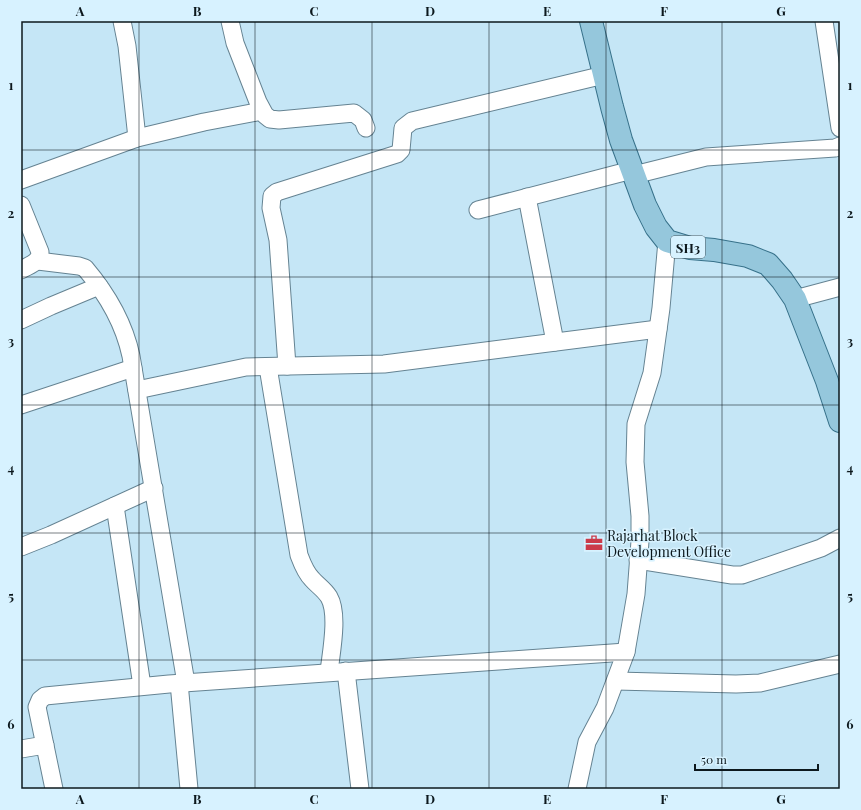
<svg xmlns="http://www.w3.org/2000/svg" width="861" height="810" font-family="'Playfair Display',serif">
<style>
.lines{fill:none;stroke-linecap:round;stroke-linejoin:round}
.street-casing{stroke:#658392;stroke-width:19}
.primary-casing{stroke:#37718a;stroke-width:24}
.street{stroke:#fff;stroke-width:17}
.primary{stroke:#95c7dc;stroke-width:22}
.grid{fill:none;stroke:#0c181d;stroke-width:1;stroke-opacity:0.55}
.labels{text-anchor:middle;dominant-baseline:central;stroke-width:3;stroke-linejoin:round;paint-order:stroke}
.shield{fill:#d7f2ff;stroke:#495961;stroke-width:1}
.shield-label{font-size:13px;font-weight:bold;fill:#0c181d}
.poi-label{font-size:14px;fill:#0c181d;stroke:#d7f2ff;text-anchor:start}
.neatline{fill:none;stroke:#0c181d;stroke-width:1.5}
.grid-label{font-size:13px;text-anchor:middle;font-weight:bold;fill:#0c181d}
</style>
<rect width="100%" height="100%" fill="#c5e6f6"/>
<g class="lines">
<!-- street casing -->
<g class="street-casing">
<g id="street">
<path d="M122,21L127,46L137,138"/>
<path d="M230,21L235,43L258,102L265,115L270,119L279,120L354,113L363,120L366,128"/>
<path d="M824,21L840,128"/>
<path d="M634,175L706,157L835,148L840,146"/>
<path d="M21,180L137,138L204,122L262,111"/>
<path d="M527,197L555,342"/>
<path d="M21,205L40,252C40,263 29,265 21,270"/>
<path d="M478,210L632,170"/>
<path d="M38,261L79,266L85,268C107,294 124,323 131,356L186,683"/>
<path d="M795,299L840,287"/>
<path d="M21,320L51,306L99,286"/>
<path d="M287,366L278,240L271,208L272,196L277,192L397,154L401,150L403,128L412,121L604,75"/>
<path d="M268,367L299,555C302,563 305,572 312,579C317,585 324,589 329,597C339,614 331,653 329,672"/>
<path d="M137,390L246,367L384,364L658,329"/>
<path d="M21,405L133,368"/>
<path d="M115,506L142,686"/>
<path d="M21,547L51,535L154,488"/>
<path d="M638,560L732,575H742L821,548L840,538"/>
<path d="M346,671L360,789"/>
<path d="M616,681L736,684L760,683L840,664"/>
<path d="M179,683L189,789"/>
<path d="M21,749L45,745"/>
<path d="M54,789L37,707L40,700L45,696L169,684L626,652"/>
<path d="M577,789L587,742L605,708L626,652L636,594L640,541V516L635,462L636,424L652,373L661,308L667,241"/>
</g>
</g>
<!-- primary casing -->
<g class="primary-casing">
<path id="primary" d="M591,21L612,107L621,140L645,205L656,227L667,241L690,248L714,250L748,256L768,264L782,280L795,299L827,381L840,421"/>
</g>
<!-- street -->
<use href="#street" class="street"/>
<!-- primary -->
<use href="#primary" class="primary"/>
</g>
<!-- grid -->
<path class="grid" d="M139,21V789M255,21V789M372,21V789M489,21V789M606,21V789M722,21V789M21,150H840M21,277H840M21,405H840M21,533H840M21,660H840"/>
<!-- icons -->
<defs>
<g id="office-bare" transform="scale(1.38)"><path d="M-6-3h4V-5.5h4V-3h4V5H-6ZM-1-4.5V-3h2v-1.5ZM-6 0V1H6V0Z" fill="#cb3b4a" stroke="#d7f2ff" stroke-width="2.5" paint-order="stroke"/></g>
</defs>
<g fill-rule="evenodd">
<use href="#office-bare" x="594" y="543"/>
</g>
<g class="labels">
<!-- shield labels -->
<rect class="shield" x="671" y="236" width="34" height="22" rx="3"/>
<g class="shield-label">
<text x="688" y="247">SH3</text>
</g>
<!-- poi labels -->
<g class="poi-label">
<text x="607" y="535">Rajarhat Block<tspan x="607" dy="16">Development Office</tspan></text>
</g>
</g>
<!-- border -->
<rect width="861" height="810" fill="none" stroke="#d7f2ff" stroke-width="44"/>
<!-- scale -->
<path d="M695 764v6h123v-6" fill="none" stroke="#0c181d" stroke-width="2"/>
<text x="701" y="764" font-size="12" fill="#0c181d" stroke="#d7f2ff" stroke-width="3" paint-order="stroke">50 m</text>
<rect x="22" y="22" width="817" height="766" class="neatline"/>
<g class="grid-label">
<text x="80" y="16">A</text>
<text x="197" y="16">B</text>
<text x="314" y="16">C</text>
<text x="430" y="16">D</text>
<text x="547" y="16">E</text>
<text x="664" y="16">F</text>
<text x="781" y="16">G</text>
<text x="11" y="90">1</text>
<text x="850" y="90">1</text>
<text x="11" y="218">2</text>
<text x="850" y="218">2</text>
<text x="11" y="346">3</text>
<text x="850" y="346">3</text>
<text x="11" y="473">4</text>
<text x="850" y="473">4</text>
<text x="11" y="601">5</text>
<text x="850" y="601">5</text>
<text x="11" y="729">6</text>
<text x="850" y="729">6</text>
<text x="80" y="804">A</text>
<text x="197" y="804">B</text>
<text x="314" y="804">C</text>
<text x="430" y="804">D</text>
<text x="547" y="804">E</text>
<text x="664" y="804">F</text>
<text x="781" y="804">G</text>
</g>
</svg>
